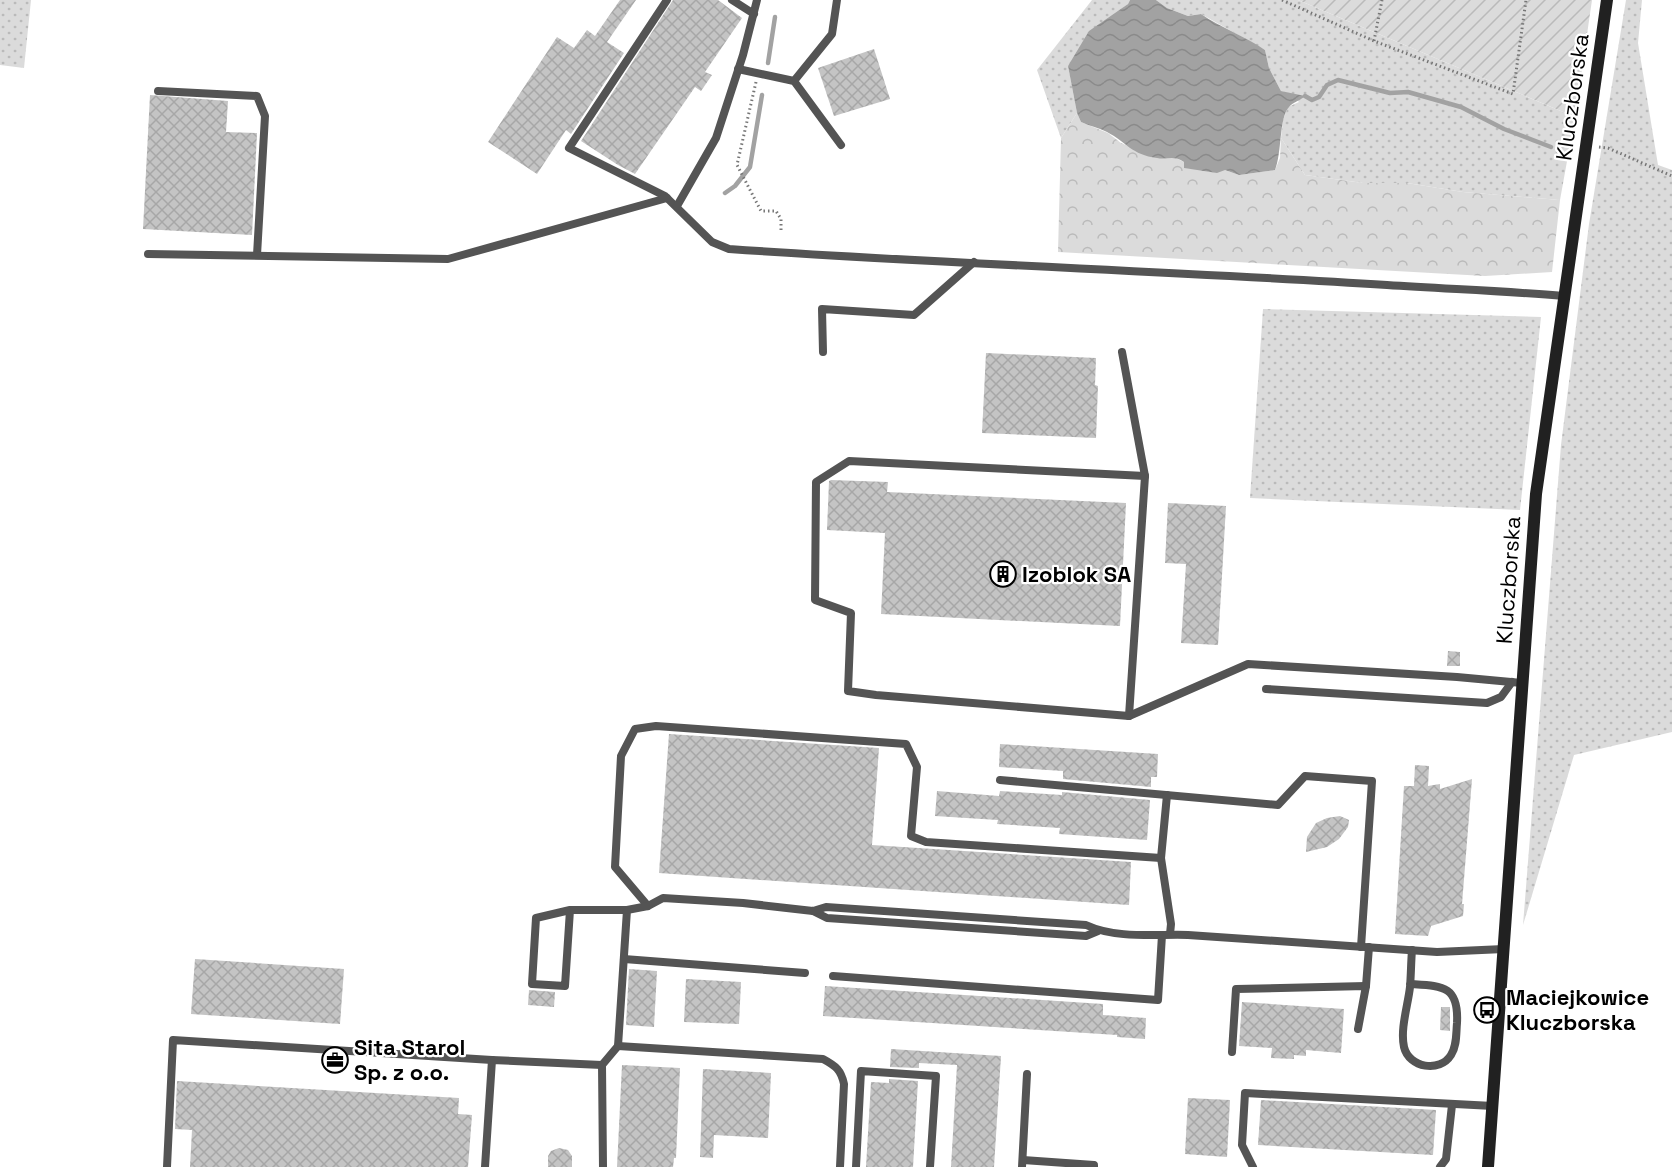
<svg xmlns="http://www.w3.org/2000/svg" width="1672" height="1167" font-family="'Space Grotesk',sans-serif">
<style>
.grass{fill:url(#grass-dots)}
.forest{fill:url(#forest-crowns)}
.garden{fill:url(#garden-furrows)}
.water{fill:url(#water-waves)}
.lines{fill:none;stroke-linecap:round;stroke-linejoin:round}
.stream{stroke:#a2a2a2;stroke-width:4.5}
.building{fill:url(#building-cross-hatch)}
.path{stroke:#767676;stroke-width:3;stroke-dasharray:1.5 3;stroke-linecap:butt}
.lane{stroke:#545454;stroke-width:8}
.secondary{stroke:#212121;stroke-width:12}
.labels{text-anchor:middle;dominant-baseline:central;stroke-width:4.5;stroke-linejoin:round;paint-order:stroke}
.street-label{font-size:22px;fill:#000;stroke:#fff}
.poi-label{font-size:22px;font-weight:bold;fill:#000;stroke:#fff;text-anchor:start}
</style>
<defs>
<pattern id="grass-dots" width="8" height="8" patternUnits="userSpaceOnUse" patternTransform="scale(1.5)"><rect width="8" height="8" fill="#dbdbdb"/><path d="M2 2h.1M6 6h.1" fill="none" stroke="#bababa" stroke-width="1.8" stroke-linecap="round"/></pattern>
<pattern id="forest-crowns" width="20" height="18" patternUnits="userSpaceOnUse" patternTransform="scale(1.5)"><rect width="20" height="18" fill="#dbdbdb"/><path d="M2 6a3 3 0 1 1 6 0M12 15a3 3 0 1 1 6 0" fill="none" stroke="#bababa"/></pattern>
<pattern id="garden-furrows" width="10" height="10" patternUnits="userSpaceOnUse" patternTransform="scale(1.5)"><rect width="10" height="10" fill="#dbdbdb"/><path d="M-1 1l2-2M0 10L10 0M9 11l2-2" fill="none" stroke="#bababa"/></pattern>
<pattern id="water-waves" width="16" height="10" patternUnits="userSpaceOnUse" patternTransform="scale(1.5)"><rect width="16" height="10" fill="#a2a2a2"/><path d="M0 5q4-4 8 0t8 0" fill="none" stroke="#8a8a8a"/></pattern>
<pattern id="building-cross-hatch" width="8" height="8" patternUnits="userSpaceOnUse" patternTransform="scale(1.5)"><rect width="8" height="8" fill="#c4c4c4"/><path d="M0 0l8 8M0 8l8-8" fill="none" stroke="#a7a7a7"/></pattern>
</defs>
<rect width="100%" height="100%" fill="#fff"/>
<!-- grass -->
<g class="grass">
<path d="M0,0H31L24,68L0,65Z"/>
<path d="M1092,0H1130L1128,4L1118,12L1068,66L1077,113L1061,138L1037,70Z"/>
<path d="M1156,0H1298L1575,117L1560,200L1463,192L1407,183H1363L1305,175L1281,138L1283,120L1288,107L1299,102L1291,94L1281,91L1269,68L1265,50L1201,14L1188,16L1167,8Z"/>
<path d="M1626,0H1642L1638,43L1658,165L1672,170V732L1574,755L1523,925L1561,445L1589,224Z"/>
<path d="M1263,309L1541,317L1520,510L1250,498Z"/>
</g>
<!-- forest -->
<path class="forest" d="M1077,113L1081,122L1108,133L1121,143L1158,158L1174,157L1184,162V168L1225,170L1239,175L1275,170L1280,158L1281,138L1305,175L1363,183H1407L1463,192L1560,200L1552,272L1485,276L1058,252L1061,138Z"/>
<!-- garden -->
<path class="garden" d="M1298,0H1592L1575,117Z"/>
<!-- water -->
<path class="water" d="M1130,0H1156L1167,8L1188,16L1201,14C1221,28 1245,36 1265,50L1269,68L1281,91L1305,96C1301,100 1293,102 1289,107C1279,117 1282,154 1275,170L1239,175L1225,170L1217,173L1184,168V162C1174,155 1167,160 1157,158C1132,155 1126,142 1107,132C1099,128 1090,126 1081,122L1077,113L1068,66L1089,31L1128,4Z"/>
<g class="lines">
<!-- stream -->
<g class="stream">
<path d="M768,63L775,17"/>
<path d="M1305,96L1312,100L1319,97L1327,85L1338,80L1390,93L1408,92L1461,107L1504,129L1551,147"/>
<path d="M725,193L735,186L750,167L762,95"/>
</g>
</g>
<!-- building -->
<g class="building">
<path d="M620,0H636L607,42L624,53L571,134L566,130L537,174L488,142L557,37L574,48L587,30L595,36Z"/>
<path d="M673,0H718L742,18L705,72L712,75L701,91L695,87L635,174L618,165L581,141Z"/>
<path d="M874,49L890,99L834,116L818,68Z"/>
<path d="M150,95L228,101L226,132L257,133L252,235L143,229Z"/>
<path d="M986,353L1096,358L1095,385L1098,386L1096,438L982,433Z"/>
<path d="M831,480L888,482L887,492L1126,503L1120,626L881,614L885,533L827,530L829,481Z"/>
<path d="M1168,503L1226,506L1218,645L1181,643L1186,564L1165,563Z"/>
<path d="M1448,651L1460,652V666H1447Z"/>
<path d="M669,734L879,748L872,845L1131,862L1129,905L659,873Z"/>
<path d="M1000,744L1158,754L1157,777H1151V787L1063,779V771L999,767Z"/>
<path d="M1415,765L1429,766L1428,786L1440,784V789L1472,779L1462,904H1464L1463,916L1431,926L1428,936L1395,934L1404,786H1414Z"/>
<path d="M937,791L999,796L1000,791L1062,795V792L1150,800L1147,840L1059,834L1060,828L997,824L998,820L935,816Z"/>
<path d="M1340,816L1349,820L1348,827L1339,839L1327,847L1306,852L1307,837L1316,823L1327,818Z"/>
<path d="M195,959L344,969L340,1024L191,1014Z"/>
<path d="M629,969L657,971L654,1027L626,1025Z"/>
<path d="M686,979L741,982L739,1024L684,1022Z"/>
<path d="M825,986L1103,1004V1015L1146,1018L1145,1039L1117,1037V1035L823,1016Z"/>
<path d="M529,990L555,992L554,1007L528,1005Z"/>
<path d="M1242,1002L1344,1009L1341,1053L1306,1050V1056L1294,1055V1059L1271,1058L1272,1048L1239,1046Z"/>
<path d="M1441,1007H1450V1031L1440,1030Z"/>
<path d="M891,1049L1001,1056L994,1167H951L957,1065L919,1063V1068L890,1067Z"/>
<path d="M622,1065L680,1068L676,1158H674L673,1167H617Z"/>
<path d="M703,1069L771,1073L768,1138L714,1135L713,1158L700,1157Z"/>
<path d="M889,1079L918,1081L913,1167H866L871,1082L889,1083Z"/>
<path d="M177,1081L459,1098L458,1114L472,1115L468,1167H190L192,1130L175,1129Z"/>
<path d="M1188,1098L1230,1100L1227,1157L1185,1154Z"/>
<path d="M1261,1100L1436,1110L1433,1155L1258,1145Z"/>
<path d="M559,1148L568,1150L572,1156V1167H548V1156L551,1151Z"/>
</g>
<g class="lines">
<!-- path -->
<g class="path">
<path d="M1282,0L1374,41L1513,94L1526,0"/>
<path d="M1374,41L1382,0"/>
<path d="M756,82L737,165L761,211H776L781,219V233"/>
<path d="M1599,147L1608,148L1672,176"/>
</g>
<!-- lane -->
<g class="lane">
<path d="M667,0L569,148L665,196L712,242L729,249C948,264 1168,271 1387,285C1447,289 1506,291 1564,296"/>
<path d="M732,0L754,14"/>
<path d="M738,69L794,81L841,145"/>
<path d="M794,81L832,34L837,0"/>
<path d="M158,91L257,96L265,116L257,255"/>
<path d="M677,206L716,138L743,55L757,0"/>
<path d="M148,254L448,259L667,198"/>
<path d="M823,352L822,309L914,315L974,262"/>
<path d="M1122,352L1145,476L1129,716"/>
<path d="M1145,476L849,461L816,482L815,600L851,613L848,691L876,695L1129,716L1248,664L1457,677L1522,683"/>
<path d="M1266,689L1487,703L1501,697L1512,682"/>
<path d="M1000,780L1278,805L1305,776L1372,781L1361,947"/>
<path d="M1167,795L1161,858L1171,924L1170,934"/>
<path d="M648,906L615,867L621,756L635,729L656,726L906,744L917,767L911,836L926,842L1161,858"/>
<path d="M570,910L565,986L532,984L536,918L570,910H627"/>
<path d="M813,911L827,918L1086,936L1098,931"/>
<path d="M624,959L805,973"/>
<path d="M833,976L1158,1000L1162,935"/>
<path d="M1410,984C1442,986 1459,985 1457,1023C1456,1034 1457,1046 1451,1055C1440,1073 1409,1068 1404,1047C1400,1029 1408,1005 1410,987C1411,975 1411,962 1412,950"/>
<path d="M1366,986L1369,947"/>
<path d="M618,1046L823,1059C836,1066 841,1070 844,1084L840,1167"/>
<path d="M1232,1052L1236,989L1366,986L1358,1029"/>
<path d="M1023,1160L1094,1165V1167"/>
<path d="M167,1167L173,1040L492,1060"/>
<path d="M485,1167L492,1060L602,1065"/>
<path d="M603,1167L602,1065L618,1046L627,910L648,906L663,898L743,903L813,911L826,907L1086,925C1116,939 1156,934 1188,935L1437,952L1504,949"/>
<path d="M856,1167L861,1071L936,1076L930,1167"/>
<path d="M1022,1167L1027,1074"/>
<path d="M1253,1167L1242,1145L1245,1093L1493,1106"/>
<path d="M1440,1167L1446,1159L1452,1105"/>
</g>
<!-- secondary -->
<path class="secondary" d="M1488,1167L1536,494L1607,0"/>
</g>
<!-- icons -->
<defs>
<g id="building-ring" transform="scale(1.35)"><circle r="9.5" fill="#fff" stroke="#000" stroke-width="1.5"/><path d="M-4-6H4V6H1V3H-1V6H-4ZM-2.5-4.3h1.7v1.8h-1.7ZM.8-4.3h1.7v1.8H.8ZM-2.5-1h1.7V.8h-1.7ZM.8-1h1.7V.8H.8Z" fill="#000"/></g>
<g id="bus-ring" transform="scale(1.35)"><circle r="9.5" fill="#fff" stroke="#000" stroke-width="1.5"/><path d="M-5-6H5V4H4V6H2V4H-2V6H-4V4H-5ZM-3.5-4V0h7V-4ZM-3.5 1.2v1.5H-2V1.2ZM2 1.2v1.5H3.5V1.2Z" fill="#000"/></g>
<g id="office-ring" transform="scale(1.35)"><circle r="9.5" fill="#fff" stroke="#000" stroke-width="1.5"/><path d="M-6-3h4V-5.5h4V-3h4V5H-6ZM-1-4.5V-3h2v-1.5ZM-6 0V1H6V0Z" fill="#000"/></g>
</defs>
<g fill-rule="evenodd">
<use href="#building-ring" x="1003" y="574"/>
<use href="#bus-ring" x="1487" y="1010"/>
<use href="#office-ring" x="335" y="1060"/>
</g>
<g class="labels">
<!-- street labels -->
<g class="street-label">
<text transform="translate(1572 97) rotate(-82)">Kluczborska</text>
<text transform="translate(1508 580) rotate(-86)">Kluczborska</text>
</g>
<!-- poi labels -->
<g class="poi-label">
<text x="1022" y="574">Izoblok SA</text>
<text x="1506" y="997">Maciejkowice<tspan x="1506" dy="25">Kluczborska</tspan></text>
<text x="354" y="1047">Sita Starol<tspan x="354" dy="25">Sp. z o.o.</tspan></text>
</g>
</g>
</svg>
